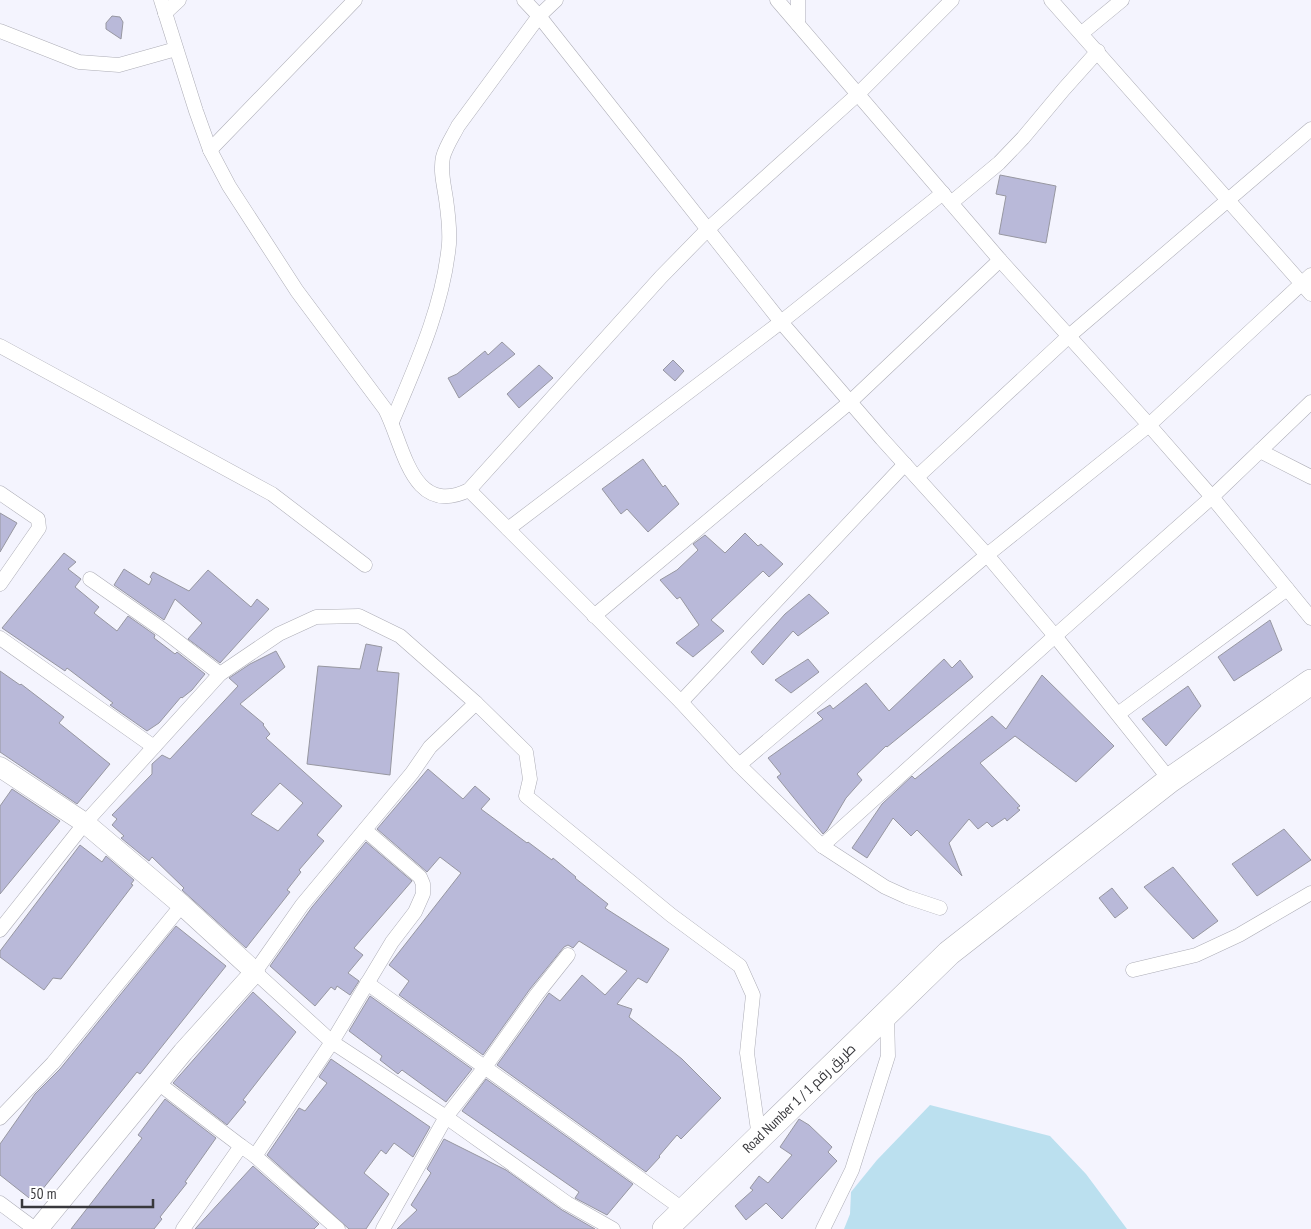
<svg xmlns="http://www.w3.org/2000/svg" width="1311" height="1229" font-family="'PT Sans Narrow',Cairo,sans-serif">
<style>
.water{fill:#bbe0ef}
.building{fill:#b9b9d9;stroke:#9797a1;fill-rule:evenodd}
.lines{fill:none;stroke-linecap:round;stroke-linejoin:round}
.street-casing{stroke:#adadb6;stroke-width:15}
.secondary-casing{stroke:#adadb6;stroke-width:21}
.highway-casing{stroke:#adadb6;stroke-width:26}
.street{stroke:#fff;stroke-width:14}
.secondary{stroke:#fff;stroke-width:20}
.highway{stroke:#fff;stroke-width:25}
.labels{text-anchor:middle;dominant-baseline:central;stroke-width:5;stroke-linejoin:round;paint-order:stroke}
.street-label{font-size:14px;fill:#38383c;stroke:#fff}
</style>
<rect width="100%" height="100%" fill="#f4f4fe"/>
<!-- water -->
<path class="water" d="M930,1105L1050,1136L1086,1174L1127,1229H844L850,1214L851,1192L877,1160Z"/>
<!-- building -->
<g class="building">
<path d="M112,16L120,17L123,22L121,39L106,29V23Z"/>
<path d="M1000,175L1056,186L1046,243L999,234L1006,196L996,194Z"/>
<path d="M502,342L515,354L459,398L448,378L457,374L485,351L488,355Z"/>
<path d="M673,360L684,371L675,381L663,370Z"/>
<path d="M539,365L553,378L519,408L507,394Z"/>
<path d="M643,459L663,487L665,485L679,504L648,532L627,509L621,514L602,489Z"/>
<path d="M0,513L17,523L0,552Z"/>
<path d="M745,533L758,546L761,544L783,564L769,577L763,571L711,620L724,631L693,657L676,643L699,625L680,597L677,599L660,580L677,570L698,550L693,544L705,535L725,553Z"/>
<path d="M64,553L76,562L68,569L81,579L75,587L99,607L94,613L117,631L128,616L155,635L154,638L175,654L177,652L205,674L192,690L182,698L181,697L159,723L147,731L110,705L113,703L67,668L65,671L2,628Z"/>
<path d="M124,569L149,585L152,579L150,577L153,572L189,591L208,570L251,607L257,599L269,609L220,663L188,639L202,623L175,599L164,620L114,585Z"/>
<path d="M809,594L829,613L798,636L793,631L763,665L751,652L785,614Z"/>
<path d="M1270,620L1282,650L1234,681L1218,657Z"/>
<path d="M366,644L382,647L377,671L399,673L390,775L307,764L318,666L360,669Z"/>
<path d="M276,651L285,667L240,704L264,724L263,725L270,734L266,738L342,806L317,835L324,841L299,870L301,872L287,890L290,892L246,948L182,890L184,888L152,857L149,861L121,838L124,836L112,825L117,819L112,815L152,774V764L162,755L170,759L238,686L229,678L250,664ZM280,783L303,803L278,831L251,814Z"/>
<path d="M808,659L819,672L791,693L775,680Z"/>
<path d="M944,659L952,668L960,660L973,677L887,747L886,746L857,774L862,780L846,798L827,830L823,834L777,777L781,774L768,758L823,719L817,713L830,705L833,709L866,683L889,711Z"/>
<path d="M0,671L20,685L21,684L64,717L59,723L110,764L77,804L0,752Z"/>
<path d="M1042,675L1114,746L1076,782L1015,736L980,763L1020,806L1017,808L1020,810L1007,821L1005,818L992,827L987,822L978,829L969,819L949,843L962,876L917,830L911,836L893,818L867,858L852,848L882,804L912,776L915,779L992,716L1006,729Z"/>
<path d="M1188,686L1201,706L1166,746L1142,719Z"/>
<path d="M428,769L463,799L475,786L490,799L481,809L527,843L528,842L552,860L553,858L576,877L575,878L608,904L605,908L669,949L647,983L638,978L617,1004L632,1009L629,1017L682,1059L721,1098L681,1139L677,1135L659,1156L660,1157L646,1172L497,1065L549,993L560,1001L582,975L605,995L627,971L579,941L573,948L568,945L564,947L530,989L483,1055L399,995L409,981L389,965L461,873L440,857L427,872L377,829Z"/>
<path d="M12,789L60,821L0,894V806Z"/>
<path d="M1284,829L1311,860L1257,896L1232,864Z"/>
<path d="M366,842L412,881L354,948L363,955L348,973L359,981L350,995L337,986L335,990L331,987L315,1006L270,966L312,907Z"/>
<path d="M80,845L102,862L106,856L134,880L131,884L133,885L61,979L53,978L44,990L0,957V951Z"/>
<path d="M1173,867L1218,921L1193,939L1144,887Z"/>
<path d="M1112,888L1128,908L1115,918L1099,898Z"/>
<path d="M176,926L226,966L140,1074L137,1072L33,1201L0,1175V1144L35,1094L60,1069Z"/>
<path d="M253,992L296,1032L243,1100L246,1102L227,1125L173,1083Z"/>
<path d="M370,996L472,1069L446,1102L402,1070L398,1074L380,1060L382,1056L349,1031Z"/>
<path d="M331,1059L430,1127L413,1157L394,1143L386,1154L381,1150L364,1173L389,1194L366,1229H349L267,1155L299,1108L305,1111L327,1083L319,1077Z"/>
<path d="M486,1079L633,1184L607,1215L575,1198L579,1192L462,1111Z"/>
<path d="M165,1099L216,1138L185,1182L187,1183L160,1217L162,1219L154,1229H71L142,1138L138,1135Z"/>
<path d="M799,1119L809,1125L832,1147L828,1152L837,1161L782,1219L766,1203L746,1220L735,1206L753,1190L750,1188L759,1176L768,1183L792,1155L780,1147Z"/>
<path d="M444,1139L506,1170L562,1210L595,1229H397L417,1210L411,1205L431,1173L427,1169Z"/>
<path d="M253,1166L319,1224L314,1229H195Z"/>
</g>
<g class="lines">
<!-- street casing -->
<g class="street-casing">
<g id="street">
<path d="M161,0L196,111L210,150L229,186L297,291L385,409C404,445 411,518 469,490L661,277L708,229L858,94L952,0"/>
<path d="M524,0L539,16L781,322L882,439L987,555L1055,636L1170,780"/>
<path d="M777,0L1000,260L1149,425L1212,497L1311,618"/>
<path d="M1051,0L1311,294"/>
<path d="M165,13L179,0"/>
<path d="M798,24V0"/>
<path d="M0,31L79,62L119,65L176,49"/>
<path d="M1082,33L1122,0"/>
<path d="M210,150L355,0"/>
<path d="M951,203L999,163L1023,138L1064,89L1098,51"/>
<path d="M0,346L272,494L365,565"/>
<path d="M392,422C416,365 443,307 449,244C450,230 448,213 446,199C444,185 440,171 443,157C446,146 453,136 458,126L539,16L556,0"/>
<path d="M1260,451L1311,477"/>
<path d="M917,477L1069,336L1311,129"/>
<path d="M469,490L681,702L739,765L822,846L885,887L907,897L940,908"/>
<path d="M0,493L38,519L39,528L0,584"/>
<path d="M508,529L781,322L943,193"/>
<path d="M90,579L163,630L220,674"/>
<path d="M594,616L850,402L1000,260"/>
<path d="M0,638L154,747"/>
<path d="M681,702L905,464"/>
<path d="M476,703L526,752L530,779L526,796L671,915L740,966L753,995L747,1053L759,1137"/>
<path d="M1118,714L1287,589"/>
<path d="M739,765L987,555L1149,425L1311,275"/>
<path d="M822,846L1055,636L1212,497L1311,402"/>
<path d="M0,930L85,823L220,674L279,634L316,617L359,616L400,636L476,703L430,747L412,773L302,905L255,972L332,1042L446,1117L567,1203L613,1229"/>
<path d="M1133,970L1196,955L1239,935L1311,893"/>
<path d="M367,983L684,1210"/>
<path d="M158,1083L241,1146"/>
<path d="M0,1118L53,1063L182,905"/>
<path d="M255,1156L338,1229"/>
<path d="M0,1203L35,1229"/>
<path d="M183,1229L241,1146L255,1156L332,1042L392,942L415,912L423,894V884L420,877L365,830"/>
<path d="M383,1229L446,1117L485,1067L537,994L568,955"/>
<path d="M823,1229L852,1170L888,1056L887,1014"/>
</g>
</g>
<!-- secondary casing -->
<g class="secondary-casing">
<path id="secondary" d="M0,767L85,823L182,905L255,972L183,1052L38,1229"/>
</g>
<!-- highway casing -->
<g class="highway-casing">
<path id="highway" d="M665,1229L949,953L1170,780L1311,682"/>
</g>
<!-- street -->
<use href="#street" class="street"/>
<!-- secondary -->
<use href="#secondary" class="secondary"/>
<!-- highway -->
<use href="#highway" class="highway"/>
</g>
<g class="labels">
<!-- street labels -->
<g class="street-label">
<text transform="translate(799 1098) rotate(-44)">Road Number 1 / طريق رقم 1</text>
</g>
</g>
<!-- scale -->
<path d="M22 1199v8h131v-8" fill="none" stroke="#38383c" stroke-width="2.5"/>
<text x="30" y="1199" font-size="15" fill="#38383c" stroke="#ffffff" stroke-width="4" paint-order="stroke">50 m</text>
</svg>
